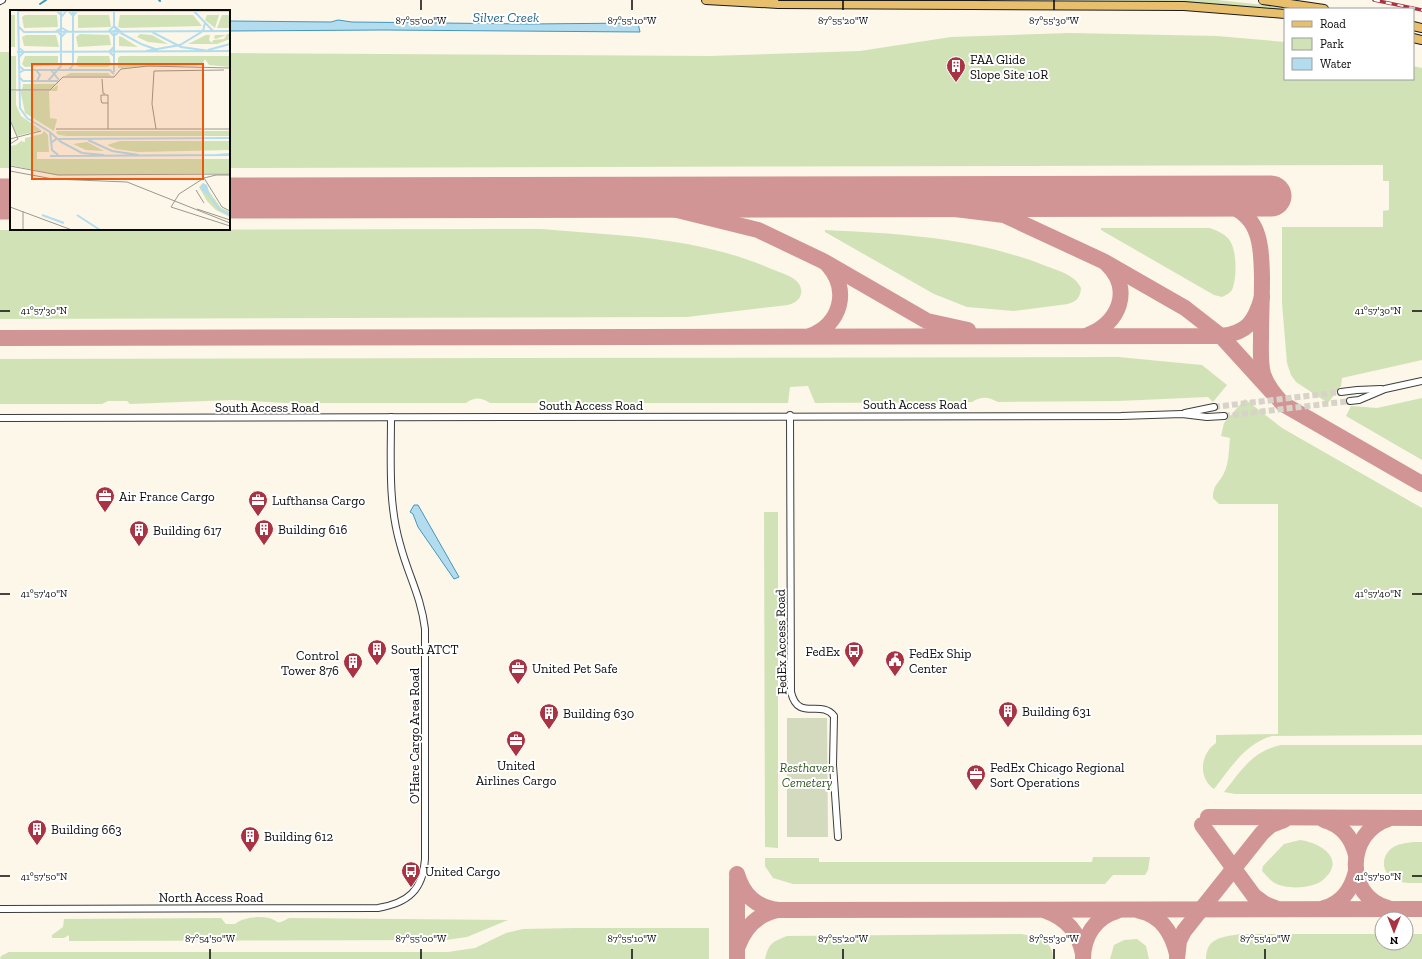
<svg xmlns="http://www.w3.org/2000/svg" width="1422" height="959" font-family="'Zilla Slab',serif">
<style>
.green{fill:#d1e2b7}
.cemetery{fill:#d4dabe}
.water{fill:#b3ddee;stroke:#4397bc}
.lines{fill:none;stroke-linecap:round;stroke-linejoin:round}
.stream{stroke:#4397bc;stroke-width:2}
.taxiway{stroke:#d29596;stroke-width:16}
.runway{stroke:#d29596;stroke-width:41}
.minor-tunnel{stroke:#d8d3c8;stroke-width:6;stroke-dasharray:6 3;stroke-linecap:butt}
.minor-casing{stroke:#3d3d3d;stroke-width:8}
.major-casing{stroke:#1b1b1b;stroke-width:10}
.minor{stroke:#fff;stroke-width:6}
.major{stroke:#e8bf6d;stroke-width:8}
.rail-casing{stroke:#a83343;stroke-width:3.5}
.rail{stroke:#fff;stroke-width:2;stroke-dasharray:6;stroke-linecap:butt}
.ticks{fill:none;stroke:#0a0a0a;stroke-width:1.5}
.labels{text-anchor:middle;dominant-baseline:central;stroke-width:4;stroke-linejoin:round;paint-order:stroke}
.poi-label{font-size:13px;fill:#0a0a0a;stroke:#fff;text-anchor:start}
.street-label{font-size:13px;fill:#0a0a0a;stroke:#fff}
.park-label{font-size:13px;font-style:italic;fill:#335823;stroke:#fff}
.water-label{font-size:14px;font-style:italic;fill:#23678b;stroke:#fff}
.inset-river{fill:none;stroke:#b3ddee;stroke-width:2}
.inset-road{fill:none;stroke:#9b9890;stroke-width:1}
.view{fill:#e8590c;fill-opacity:0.15;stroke:#e8590c;stroke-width:2}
.inset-edge{fill:none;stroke:#0a0a0a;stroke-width:2}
.ticks-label{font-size:10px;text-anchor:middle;fill:#0a0a0a;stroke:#fff;stroke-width:4;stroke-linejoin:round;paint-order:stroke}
</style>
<rect width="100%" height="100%" fill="#fcf7e9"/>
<!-- green -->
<g class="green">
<path d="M1217,0L1302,9L1285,10L1205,3L1173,2L921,1Z"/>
<path d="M1069,33L1217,36L1285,42V79H1413V66L1422,68V360L1342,378L1341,386L1328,403L1296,382L1291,375L1287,363L1282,303V227H1383V211L1389,210V181H1383V165L229,168V53L710,56L860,51L951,37Z"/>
<rect x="0" y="52" width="11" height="116"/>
<path d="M1101,228H1210C1217,231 1226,234 1230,241C1237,251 1237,279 1232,290C1230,293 1226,295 1222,297L1214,295L1101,230Z"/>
<path d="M541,229C622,236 699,237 774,270C784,274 804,279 801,294C799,301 794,303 788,305L687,317L0,319V230Z"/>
<path d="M825,230C904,234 971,237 1046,266C1059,271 1075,275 1081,288C1080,298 1077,301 1068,304L1014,311L967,307L934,294L825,232Z"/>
<path d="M1118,357L1202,365L1227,385L1213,402L1208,397L1118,401L998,402C988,397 982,396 972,402L815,403L808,386L790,387L788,403H490C481,397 474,397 466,403H286L232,400L130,404L127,401H108L102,404H0V359Z"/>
<path d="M1422,398V460L1346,416L1351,406L1377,408Z"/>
<path d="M1245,399L1282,428L1422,508V735L1272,736C1244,744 1231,768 1214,789C1197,777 1201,753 1216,743V735L1278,734V504H1219L1213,498C1213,484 1219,484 1224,473C1229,464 1229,448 1230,438L1221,436L1224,423Z"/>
<path d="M764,512H778V848L765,847Z"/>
<path d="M1281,745H1422V794H1235L1224,792C1241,771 1252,751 1281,745Z"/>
<path d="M1300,840C1321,843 1347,859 1323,880C1312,889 1285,890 1273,882C1269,879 1265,874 1262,871L1263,866L1284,844Z"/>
<path d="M1413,842H1422V883C1413,883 1403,884 1394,879C1382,873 1380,857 1392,848C1397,844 1406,843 1413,842Z"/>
<path d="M1093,857H1150L1148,870L1145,875H1113L1105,884H793L773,878L765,866V858H819V862H1092Z"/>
<path d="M221,918L226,924H235C243,917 258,916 269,918C280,921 275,926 289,918L508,920L467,937L446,940L69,941V935L64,938H52V935L63,927L64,919Z"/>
<path d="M575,928H709V959H0L1,956L9,952H448L475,948L506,933L523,929Z"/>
<path d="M1021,934C1038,937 1053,940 1053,959H765C769,943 772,942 787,936Z"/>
<path d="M1241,934H1382V943H1406V934H1422V959H1206C1206,937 1223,937 1241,934Z"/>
<path d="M1137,939L1146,946L1149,959H1110L1114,945L1124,940Z"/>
</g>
<!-- cemetery -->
<path class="cemetery" d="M787,718H827L828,837H787Z"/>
<!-- water -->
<g class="water">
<path d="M338,20L352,22L528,24L638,23L640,32L383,30L229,31V21L331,22Z"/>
<path d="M414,505H418L459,577L454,579L418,527L413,514L410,512Z"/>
</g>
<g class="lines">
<!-- stream -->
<g class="stream">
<path d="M159,0L160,1"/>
<path d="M40,4L46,0"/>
</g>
<!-- taxiway -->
<g class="taxiway">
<path d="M530,197L669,208L758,230L823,261L927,321L968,330"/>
<path d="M822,197L898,202L1004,215L1103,261L1185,308L1221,336L1272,392"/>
<path d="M1210,197C1257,212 1261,231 1262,277C1262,297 1261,318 1261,338C1261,350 1260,362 1263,374C1267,386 1275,395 1283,404L1422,484"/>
<path d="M1088,335C1119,324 1133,289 1107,264"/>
<path d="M810,336C841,324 850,290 828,265"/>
<path d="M0,338L1221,336C1247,333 1255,322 1262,297"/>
<path d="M1208,817L1422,818"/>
<path d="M1388,819C1346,832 1344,897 1388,908"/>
<path d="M1324,820C1342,825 1352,838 1356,855"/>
<path d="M1202,825L1254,896L1265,904L1275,908"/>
<path d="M737,874C743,895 756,907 778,910L1422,909"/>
<path d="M737,879V959"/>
<path d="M1324,908C1343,903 1352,888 1356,871"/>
<path d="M1046,911C1066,918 1079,933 1083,954"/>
<path d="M1140,911C1162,916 1172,933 1177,954"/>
<path d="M738,946C745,927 758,914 778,910"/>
<path d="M1083,959C1083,937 1095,917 1117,911"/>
<path d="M1177,959L1179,941L1184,931L1262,833L1271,825L1284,820"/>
</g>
<!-- runway -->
<g class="runway">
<path d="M229,198L1271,196"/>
<path d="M0,199H11"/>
</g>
<!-- minor-tunnel -->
<g class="minor-tunnel">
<path d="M1214,407L1341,392"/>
<path d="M1224,416L1350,401"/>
</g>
<!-- minor casing -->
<g class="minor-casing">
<g id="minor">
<path d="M0,1L2,0"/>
<path d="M1341,392L1357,390L1381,389"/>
<path d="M1350,401L1359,400L1385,389L1422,381"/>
<path d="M1185,413L1214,407"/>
<path d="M790,415L791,692C798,722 821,699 834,716L833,765L838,837"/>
<path d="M0,418L1121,416L1182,414L1207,417L1224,416"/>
<path d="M0,909L378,908C408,903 423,890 425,859V629C421,596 408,575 400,544C388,503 391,459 391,417"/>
</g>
</g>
<!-- major casing -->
<g class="major-casing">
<g id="major">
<path d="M706,0L778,4L1184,6L1285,14"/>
<path d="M1263,0L1324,9"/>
<path d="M1413,26L1422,28"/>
<path d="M1413,38L1422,40"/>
</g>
</g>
<!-- minor -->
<use href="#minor" class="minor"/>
<!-- major -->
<use href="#major" class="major"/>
<!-- rail casing -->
<g class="rail-casing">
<path id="rail" d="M1374,0L1422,10"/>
</g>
<!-- rail -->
<use href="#rail" class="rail"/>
</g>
<!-- ticks -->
<path class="ticks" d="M421,0V10M632,0V10M843,0V10M1054,0V10M0,311H10M1412,311H1422M0,594H10M1412,594H1422M0,876H10M1412,876H1422M210,949V959M421,949V959M632,949V959M843,949V959M1054,949V959M1265,949V959"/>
<!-- icons -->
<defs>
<g id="building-pin" transform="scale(1)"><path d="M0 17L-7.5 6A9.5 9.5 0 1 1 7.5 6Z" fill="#a83343" stroke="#fff"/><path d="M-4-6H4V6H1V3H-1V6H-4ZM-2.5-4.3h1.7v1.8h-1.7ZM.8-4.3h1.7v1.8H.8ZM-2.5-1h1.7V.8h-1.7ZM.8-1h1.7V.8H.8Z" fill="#fff"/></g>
<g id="office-pin" transform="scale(1)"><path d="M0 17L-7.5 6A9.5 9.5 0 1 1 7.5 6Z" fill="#a83343" stroke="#fff"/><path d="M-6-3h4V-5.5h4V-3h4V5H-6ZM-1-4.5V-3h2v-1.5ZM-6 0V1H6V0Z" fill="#fff"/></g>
<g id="bus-pin" transform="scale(1)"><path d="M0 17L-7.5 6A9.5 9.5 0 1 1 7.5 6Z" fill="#a83343" stroke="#fff"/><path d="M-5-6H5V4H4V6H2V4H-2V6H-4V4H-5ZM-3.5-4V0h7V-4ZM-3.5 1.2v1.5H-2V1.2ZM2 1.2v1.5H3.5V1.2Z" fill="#fff"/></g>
<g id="civic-pin" transform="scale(1)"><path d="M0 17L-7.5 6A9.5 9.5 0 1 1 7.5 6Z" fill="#a83343" stroke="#fff"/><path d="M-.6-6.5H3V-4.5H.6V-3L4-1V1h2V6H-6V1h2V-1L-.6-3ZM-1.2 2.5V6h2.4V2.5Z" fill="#fff"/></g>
</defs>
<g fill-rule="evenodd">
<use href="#building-pin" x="956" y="66"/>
<use href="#office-pin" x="105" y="496"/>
<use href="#office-pin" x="258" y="500"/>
<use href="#building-pin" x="264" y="529"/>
<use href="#building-pin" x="139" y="530"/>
<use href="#building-pin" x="377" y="649"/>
<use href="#bus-pin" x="854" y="651"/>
<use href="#civic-pin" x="895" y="660"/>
<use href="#building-pin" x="353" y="662"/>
<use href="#office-pin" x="518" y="668"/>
<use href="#building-pin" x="1008" y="711"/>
<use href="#building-pin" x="549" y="713"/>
<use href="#office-pin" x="516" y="740"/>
<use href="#office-pin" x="976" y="774"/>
<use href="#building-pin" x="37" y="829"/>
<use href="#building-pin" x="250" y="836"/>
<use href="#bus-pin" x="411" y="871"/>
</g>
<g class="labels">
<!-- poi labels -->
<g class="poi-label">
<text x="970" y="59">FAA Glide<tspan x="970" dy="15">Slope Site 10R</tspan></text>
<text x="119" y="496">Air France Cargo</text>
<text x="272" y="500">Lufthansa Cargo</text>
<text x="278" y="529">Building 616</text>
<text x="153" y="530">Building 617</text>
<text x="391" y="649">South ATCT</text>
<text x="840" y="651" text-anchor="end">FedEx</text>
<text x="909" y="653">FedEx Ship<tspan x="909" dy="15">Center</tspan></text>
<text x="339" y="655" text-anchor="end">Control<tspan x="339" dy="15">Tower 876</tspan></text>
<text x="532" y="668">United Pet Safe</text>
<text x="1022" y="711">Building 631</text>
<text x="563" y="713">Building 630</text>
<text x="516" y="765" text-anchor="middle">United<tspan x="516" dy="15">Airlines Cargo</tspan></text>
<text x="990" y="767">FedEx Chicago Regional<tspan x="990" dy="15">Sort Operations</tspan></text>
<text x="51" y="829">Building 663</text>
<text x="264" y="836">Building 612</text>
<text x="425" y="871">United Cargo</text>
</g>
<!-- street labels -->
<g class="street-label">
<text x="915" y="404">South Access Road</text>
<text x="591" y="405">South Access Road</text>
<text x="267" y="407">South Access Road</text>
<text transform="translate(781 642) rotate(-91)">FedEx Access Road</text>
<text transform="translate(414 736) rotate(-90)">O'Hare Cargo Area Road</text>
<text x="211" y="897">North Access Road</text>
</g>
<!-- park labels -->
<g class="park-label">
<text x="807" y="767">Resthaven<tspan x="807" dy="15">Cemetery</tspan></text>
</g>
<!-- water labels -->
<g class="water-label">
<text x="506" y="17">Silver Creek</text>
</g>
</g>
<!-- overview -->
<g transform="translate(10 10)">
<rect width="220" height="220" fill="#fcf7e9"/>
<path d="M0,5H5V37H0ZM15,5H47L48,17L14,18L12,7ZM68,5H99L101,17L68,18ZM110,5H183L192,16L111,18L108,17ZM197,5H209L205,18L195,10ZM212,5H220V18H207ZM70,24L99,25L101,35L68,37L66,27ZM130,24L142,25L158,34L138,32L127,27ZM217,24H220V29L207,34H178L196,25H216L206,29L204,28L205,25H200L199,30L202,33L203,30L214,29ZM16,25H46L49,37L14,36L12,27ZM109,26L112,27L128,37L109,36ZM0,46H6V80H0ZM15,46H48V55L15,57L12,54ZM68,46H99L101,54L98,57H69L66,55ZM110,46H220V57L199,55L195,49L192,55L108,58V48ZM60,63H98L101,66H55ZM13,74H46L39,80H12ZM48,75L47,81H39L40,108L47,109L44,121L15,103L11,84V81H39ZM0,81H6V95L11,106L31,120L7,126L0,110ZM34,121L38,125L39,142H27V149H220V163L47,165L0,155V136L6,135L11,131L15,132V128L32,124ZM47,121H220V126H57L49,125L46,123ZM110,131H220V140L128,142L106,139L97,135ZM77,132L81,134L94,141L76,140L63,134ZM193,173L211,198L220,202V207L206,200L197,191L189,177Z" fill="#d1e2b7"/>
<path d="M193,173L197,175L201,189L190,178Z" fill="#b3ddee"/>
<path class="inset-river" d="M8,0L10,98L17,108L40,122L42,140L48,145M49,0L47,1L52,6L56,1M61,0L59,1L63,6L67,1L65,0M104,0V16M183,0L203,21M7,1H220M8,16L14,22L220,21M104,16L107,21L131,34L148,40M104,16L110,21L104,26L99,21ZM52,18L57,21L52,26L47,21ZM104,20V62M142,22L171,37L200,41M104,37L99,42L104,46M198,40L220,34M136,41L170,35L193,21L195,13M7,42L220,41M9,47L14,42L9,38M9,56L14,60L9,63M13,60H100L104,64M26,60L30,65L27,71M41,60L49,70M59,60L63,55V0M9,67L13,71H48M38,71L51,56V0M41,123L51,132L72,143L94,145M78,130L102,141L129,145M41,133L46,129L220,128M207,145L220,144M40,146L220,145M201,188L209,199L220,205M32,205L54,213M67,205L90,220"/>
<path class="inset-road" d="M92,69L93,83L95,84M0,80H40L53,67H104L111,59L138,56L220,58M98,85V119M98,85H91V90L92,93H98M0,110L8,129L0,134M46,119H220M146,119L142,94L144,61L214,60M0,129L31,121M0,156L48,165L220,164M0,161L43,169L117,172L220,213M220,165H206L194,168L169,184L161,197L220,216M194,168L212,197L220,201M186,180L194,193M0,197L62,220M187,199L220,210M13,201V220"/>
<path class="view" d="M22,54H193V169H22Z"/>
<rect width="220" height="220" class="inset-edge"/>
</g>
<g class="ticks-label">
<text x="421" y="24">87°55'00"W</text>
<text x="632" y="24">87°55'10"W</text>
<text x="843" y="24">87°55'20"W</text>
<text x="1054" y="24">87°55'30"W</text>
<text x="1378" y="314">41°57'30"N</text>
<text x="44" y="314">41°57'30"N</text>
<text x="1378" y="597">41°57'40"N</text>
<text x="44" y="597">41°57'40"N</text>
<text x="1378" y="880">41°57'50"N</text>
<text x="44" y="880">41°57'50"N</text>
<text x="210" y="942">87°54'50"W</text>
<text x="421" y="942">87°55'00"W</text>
<text x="632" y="942">87°55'10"W</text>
<text x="843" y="942">87°55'20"W</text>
<text x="1054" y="942">87°55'30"W</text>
<text x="1265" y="942">87°55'40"W</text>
</g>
<!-- legend -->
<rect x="1284" y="8" width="130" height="72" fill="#ffffff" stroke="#9d9d9d"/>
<rect x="1292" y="21" width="20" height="6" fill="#e8bf6d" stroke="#9d9d9d"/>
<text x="1320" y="28" font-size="12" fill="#0a0a0a">Road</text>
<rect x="1292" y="38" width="20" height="12" fill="#d1e2b7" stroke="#9d9d9d"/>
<text x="1320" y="48" font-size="12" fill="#0a0a0a">Park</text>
<rect x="1292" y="58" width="20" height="12" fill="#b3ddee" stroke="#9d9d9d"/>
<text x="1320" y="68" font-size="12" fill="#0a0a0a">Water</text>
<!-- north arrow -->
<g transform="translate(1394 931) rotate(180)"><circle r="19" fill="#ffffff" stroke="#9d9d9d"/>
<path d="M0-3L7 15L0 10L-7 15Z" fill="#a83343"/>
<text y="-6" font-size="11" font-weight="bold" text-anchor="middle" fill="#0a0a0a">N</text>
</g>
</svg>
